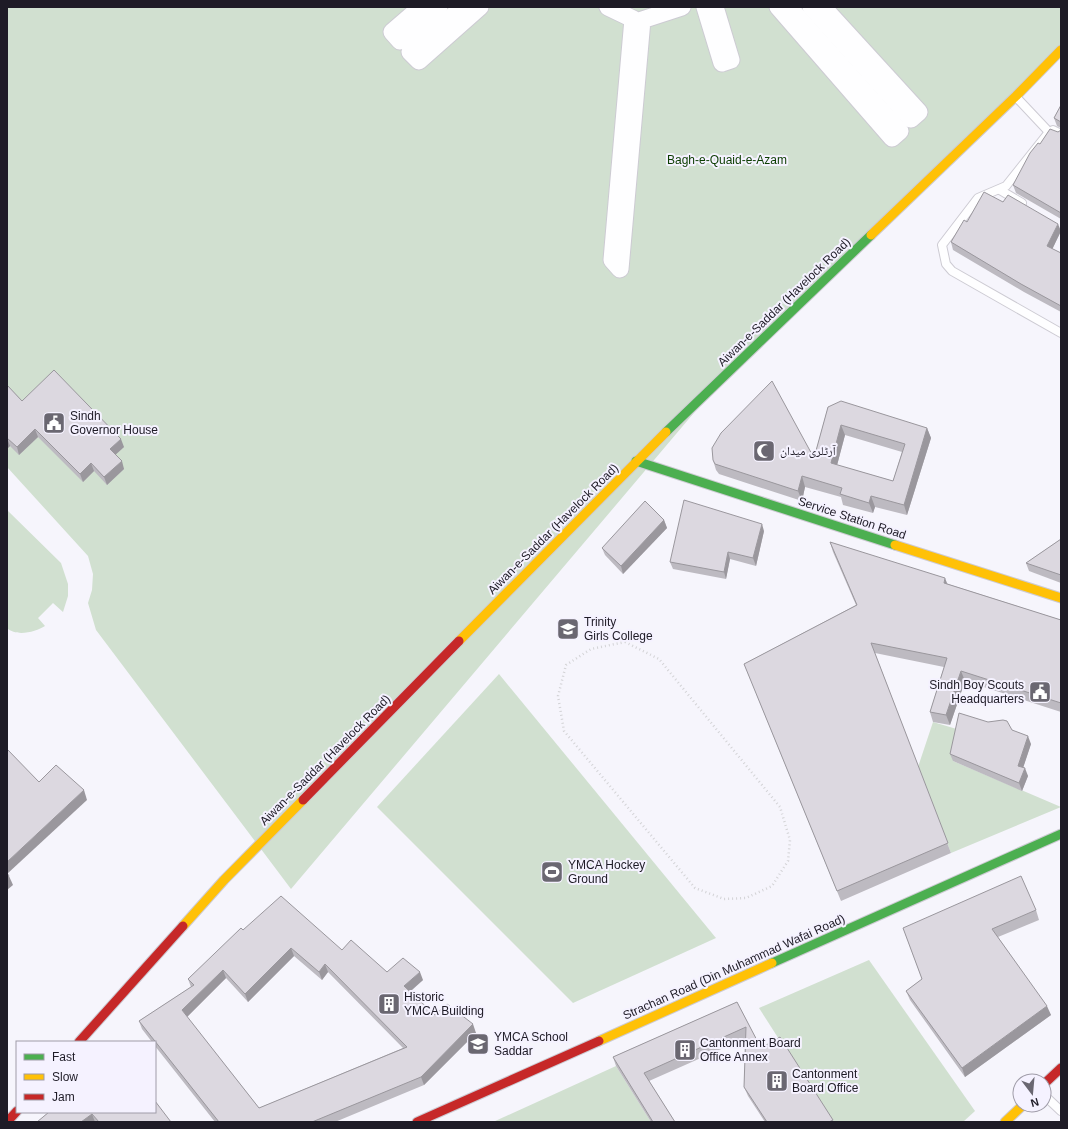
<svg xmlns="http://www.w3.org/2000/svg" width="1068" height="1129" font-family="Helvetica,'Noto Naskh Arabic',sans-serif">
<style>
.green{fill:#d1e0d0}
.lines{fill:none;stroke-linecap:round;stroke-linejoin:round}
.lane-casing{stroke:#cdcbd3;stroke-width:10}
.street-casing{stroke:#cdcbd3;stroke-width:19}
.fast-casing{stroke:#cdcbd3;stroke-width:11}
.slow-casing{stroke:#cdcbd3;stroke-width:11}
.jam-casing{stroke:#cdcbd3;stroke-width:11}
.path{stroke:#d3d3d6;stroke-width:2.5;stroke-dasharray:1 3;stroke-linecap:butt}
.lane{stroke:#fefeff;stroke-width:8}
.street{stroke:#fefeff;stroke-width:17}
.fast{stroke:#4caf50;stroke-width:9}
.slow{stroke:#ffc107;stroke-width:9}
.jam{stroke:#c62828;stroke-width:9}
.wall{fill:#bdbac1;fill-rule:evenodd}
.shaded-wall{fill:#9a979d}
.building{fill:#dcd8e0;stroke:#9a979d;fill-rule:evenodd}
.labels{text-anchor:middle;dominant-baseline:central;stroke-width:4;stroke-linejoin:round;paint-order:stroke}
.park-label{font-size:12px;fill:#0b3d00;stroke:#f5f2ff}
.street-label{font-size:12px;fill:#1e1b26;stroke:#f5f2ff}
.poi-label{font-size:12px;fill:#1e1b26;stroke:#f5f2ff;text-anchor:start}
</style>
<rect width="100%" height="100%" fill="#f6f5fc"/>
<!-- green -->
<g class="green">
<path d="M7,7H1061V45L726,375L291,889L96,630L88,603L92,590L93,574L88,556L7,467Z"/>
<path d="M7,510L61,563L68,584V596L63,612L53,603L38,618L45,626C36,632 16,637 7,628Z"/>
<path d="M499,674L716,938L573,1003L377,807Z"/>
<path d="M933,722L960,730L953,761L1061,807L951,853L918,767Z"/>
<path d="M869,960L975,1111L963,1122H832L759,1008Z"/>
<path d="M616,1066L651,1122H493Z"/>
</g>
<g class="lines">
<!-- lane casing -->
<g class="lane-casing">
<g id="lane">
<path d="M1016,97L1049,132"/>
<path d="M1061,134L1053,130L1049,132L1006,186L978,198L942,245L946,264L952,271L1061,333"/>
<path d="M1000,190L1022,203"/>
<path d="M1044,1095L1061,1111"/>
</g>
</g>
<!-- street casing -->
<g class="street-casing">
<g id="street">
<path d="M421,7L392,32L400,41L439,7"/>
<path d="M463,7L410,52L419,61L480,7"/>
<path d="M608,7L633,19L612,260L620,269L642,20L682,7"/>
<path d="M705,7L722,63L731,60L715,7"/>
<path d="M778,7L892,138L900,131L789,7"/>
<path d="M811,7L911,119L919,112L823,7"/>
</g>
</g>
<!-- fast casing -->
<g class="fast-casing">
<g id="fast">
<path d="M666,432L871,235"/>
<path d="M636,461L895,545"/>
<path d="M772,963L1061,834"/>
</g>
</g>
<!-- slow casing -->
<g class="slow-casing">
<g id="slow">
<path d="M871,235L1016,96L1061,50"/>
<path d="M895,545L1061,598"/>
<path d="M459,641L666,432"/>
<path d="M183,926L224,880L303,800"/>
<path d="M599,1041L772,963"/>
<path d="M1005,1122L1023,1105"/>
</g>
</g>
<!-- jam casing -->
<g class="jam-casing">
<g id="jam">
<path d="M303,800L459,641"/>
<path d="M79,1042L183,926"/>
<path d="M1044,1084L1061,1068"/>
<path d="M7,1122L17,1111"/>
<path d="M417,1122L599,1041"/>
</g>
</g>
<!-- path -->
<path class="path" d="M625,642L659,659L780,807L790,840L788,861L772,886L746,898L724,899L695,888L564,731L558,696L566,665L591,649Z"/>
<!-- lane -->
<use href="#lane" class="lane"/>
<!-- street -->
<use href="#street" class="street"/>
<!-- fast -->
<use href="#fast" class="fast"/>
<!-- slow -->
<use href="#slow" class="slow"/>
<!-- jam -->
<use href="#jam" class="jam"/>
</g>
<!-- wall -->
<g class="wall">
<path d="M1061,105V128L1057,126L1054,118Z"/>
<path d="M1061,130V219L1016,193L1013,185L1040,144Z"/>
<path d="M1003,202L1061,231L1052,249L1061,253V312L1024,292L953,250L951,242L967,222Z"/>
<path d="M7,385L22,401L124,447L115,455L124,469L107,485L94,471L83,482L38,437L19,455L10,446L7,449Z"/>
<path d="M828,407L927,428L931,438L907,515L875,507L873,513L843,505L841,497L805,487L802,501L719,474L716,470L713,460L814,458ZM845,435L902,452L893,481L837,465Z"/>
<path d="M664,520L667,528L623,574L605,555L602,548Z"/>
<path d="M764,531L756,566L730,559L726,579L673,569L670,562Z"/>
<path d="M1061,539V583L1029,571L1026,563Z"/>
<path d="M830,542L948,584L1061,620V712L965,681L950,725L933,722L930,712L944,667L875,653L951,853L841,901L744,664L856,605L833,552Z"/>
<path d="M1012,730L1031,744L1023,768L1028,776L1022,791L953,761L950,754Z"/>
<path d="M1036,910L1039,920L998,937L1051,1015L965,1077L910,1000L906,991L922,979L903,928Z"/>
<path d="M243,930L342,950L387,972L423,980L410,992L435,1015L476,1033L424,1085L335,1122H215L155,1046V1042H152L142,1029L139,1021L191,987L188,979ZM294,956L322,980L328,972L403,1048L259,1108L187,1017L226,978L248,1002Z"/>
<path d="M737,1002L761,1048L833,1120L834,1122H765L748,1096L744,1087L746,1038L649,1081L675,1122H651L616,1066L613,1057Z"/>
<path d="M49,1112H155L171,1122H37Z"/>
</g>
<!-- shaded-wall -->
<g class="shaded-wall">
<path d="M1058,224L1061,231L1050,254L1047,246Z"/>
<path d="M841,425L845,435L835,473L831,463Z"/>
<path d="M927,428L931,438L907,515L904,505Z"/>
<path d="M35,429L38,437L19,455L17,447Z"/>
<path d="M7,438L10,446L7,449Z"/>
<path d="M121,439L124,447L113,457L110,449Z"/>
<path d="M122,461L124,469L107,485L104,477Z"/>
<path d="M91,463L94,471L83,482L80,474Z"/>
<path d="M802,476L805,487L802,501L798,491Z"/>
<path d="M871,496L875,507L873,513L869,503Z"/>
<path d="M664,520L667,528L623,574L621,566Z"/>
<path d="M762,524L764,531L756,566L753,558Z"/>
<path d="M728,552L730,559L726,579L724,572Z"/>
<path d="M945,578L949,588L944,583Z"/>
<path d="M961,671L965,681L950,725L946,715Z"/>
<path d="M1028,736L1031,744L1021,774L1018,766Z"/>
<path d="M1025,768L1028,776L1022,791L1019,783Z"/>
<path d="M84,790L87,800L7,874V862Z"/>
<path d="M9,876L13,885L7,890V878Z"/>
<path d="M291,948L294,956L248,1002L245,994Z"/>
<path d="M325,964L328,972L322,980L319,972Z"/>
<path d="M223,970L226,978L185,1019L182,1010Z"/>
<path d="M420,972L423,980L407,994L404,986Z"/>
<path d="M1047,1006L1051,1015L965,1077L962,1068Z"/>
<path d="M473,1024L476,1033L424,1085L421,1077Z"/>
<path d="M92,1114L95,1122H81Z"/>
</g>
<!-- building -->
<g class="building">
<path d="M1061,105V122L1054,118Z"/>
<path d="M1050,129L1058,132L1061,130V213L1013,185L1030,153L1038,143L1040,144Z"/>
<path d="M984,192L1003,202L1008,195L1058,224L1047,246L1061,253V306L1021,284L951,242L964,220L967,222Z"/>
<path d="M54,370L121,439L110,449L122,461L104,477L91,463L80,474L35,429L17,447L7,438V385L22,401Z"/>
<path d="M772,381L814,458L828,407L841,401L927,428L904,505L871,496L869,503L840,494L842,488L802,476L798,491L715,464L713,460L712,448L721,433ZM841,425L905,444L893,481L831,463Z"/>
<path d="M684,500L762,524L753,558L728,552L724,572L670,562Z"/>
<path d="M645,501L664,520L621,566L602,548Z"/>
<path d="M1061,539V575L1026,563Z"/>
<path d="M830,542L945,578L944,583L1061,620V703L961,671L946,715L930,712L947,658L871,643L948,843L837,891L744,664L857,605Z"/>
<path d="M959,713L988,722L1003,720L1007,721L1012,730L1028,736L1018,766L1025,768L1019,783L950,754Z"/>
<path d="M7,749L39,782L56,765L84,790L7,862Z"/>
<path d="M7,873L9,876L7,878Z"/>
<path d="M1021,876L1036,910L992,929L1047,1006L962,1068L906,991L922,979L903,928Z"/>
<path d="M281,896L342,950L351,940L387,972L403,958L420,972L404,986L435,1015L447,1004L473,1024L421,1077L312,1122H219L139,1021L194,985L188,979L241,928L243,930ZM291,948L319,972L325,964L407,1047L259,1108L182,1010L223,970L245,994Z"/>
<path d="M737,1002L761,1048L780,1037L833,1120L829,1122H767L744,1087L746,1027L644,1073L675,1122H653L613,1057Z"/>
<path d="M155,1101L171,1122H99L92,1114L81,1122H37L49,1112H155Z"/>
</g>
<!-- icons -->
<defs>
<g id="civic-square" transform="scale(1.15)"><rect x="-9" y="-9" width="18" height="18" rx="4" fill="#6a6771" stroke="#f5f2ff"/><path d="M-.6-6.5H3V-4.5H.6V-3L4-1V1h2V6H-6V1h2V-1L-.6-3ZM-1.2 2.5V6h2.4V2.5Z" fill="#fff"/></g>
<g id="mosque-square" transform="scale(1.15)"><rect x="-9" y="-9" width="18" height="18" rx="4" fill="#6a6771" stroke="#f5f2ff"/><path d="M3.5-4.9A6 6 0 1 0 3.5 4.9A5 5 0 1 1 3.5-4.9Z" fill="#fff"/></g>
<g id="university-square" transform="scale(1.15)"><rect x="-9" y="-9" width="18" height="18" rx="4" fill="#6a6771" stroke="#f5f2ff"/><path d="M0-5L7-2L0 1L-7-2ZM-4 1L0 2.5L4 1V4Q0 6-4 4Z" fill="#fff"/></g>
<g id="stadium-square" transform="scale(1.15)"><rect x="-9" y="-9" width="18" height="18" rx="4" fill="#6a6771" stroke="#f5f2ff"/><path d="M0-5a6.5 5 0 1 0 0 10a6.5 5 0 1 0 0-10ZM-3.5-1.8h7v3.6h-7Z" fill="#fff"/></g>
<g id="building-square" transform="scale(1.15)"><rect x="-9" y="-9" width="18" height="18" rx="4" fill="#6a6771" stroke="#f5f2ff"/><path d="M-4-6H4V6H1V3H-1V6H-4ZM-2.5-4.3h1.7v1.8h-1.7ZM.8-4.3h1.7v1.8H.8ZM-2.5-1h1.7V.8h-1.7ZM.8-1h1.7V.8H.8Z" fill="#fff"/></g>
<g id="school-square" transform="scale(1.15)"><rect x="-9" y="-9" width="18" height="18" rx="4" fill="#6a6771" stroke="#f5f2ff"/><path d="M0-5L7-2L0 1L-7-2ZM-4 1L0 2.5L4 1V4Q0 6-4 4Z" fill="#fff"/></g>
</defs>
<g fill-rule="evenodd">
<use href="#civic-square" x="54" y="423"/>
<use href="#mosque-square" x="764" y="451"/>
<use href="#university-square" x="568" y="629"/>
<use href="#civic-square" x="1040" y="692"/>
<use href="#stadium-square" x="552" y="872"/>
<use href="#building-square" x="389" y="1004"/>
<use href="#school-square" x="478" y="1044"/>
<use href="#building-square" x="685" y="1050"/>
<use href="#building-square" x="777" y="1081"/>
</g>
<g class="labels">
<!-- park labels -->
<g class="park-label">
<text x="727" y="160">Bagh-e-Quaid-e-Azam</text>
</g>
<!-- street labels -->
<g class="street-label">
<text transform="translate(784 302) rotate(-44)">Aiwan-e-Saddar (Havelock Road)</text>
<text transform="translate(852 518) rotate(18)">Service Station Road</text>
<text transform="translate(553 529) rotate(-45)">Aiwan-e-Saddar (Havelock Road)</text>
<text transform="translate(325 760) rotate(-45)">Aiwan-e-Saddar (Havelock Road)</text>
<text transform="translate(734 967) rotate(-24)">Strachan Road (Din Muhammad Wafai Road)</text>
</g>
<!-- poi labels -->
<g class="poi-label">
<text x="70" y="416">Sindh<tspan x="70" dy="14">Governor House</tspan></text>
<text x="780" y="451">آرٹلری میدان</text>
<text x="584" y="622">Trinity<tspan x="584" dy="14">Girls College</tspan></text>
<text x="1024" y="685" text-anchor="end">Sindh Boy Scouts<tspan x="1024" dy="14">Headquarters</tspan></text>
<text x="568" y="865">YMCA Hockey<tspan x="568" dy="14">Ground</tspan></text>
<text x="404" y="997">Historic<tspan x="404" dy="14">YMCA Building</tspan></text>
<text x="494" y="1037">YMCA School<tspan x="494" dy="14">Saddar</tspan></text>
<text x="700" y="1043">Cantonment Board<tspan x="700" dy="14">Office Annex</tspan></text>
<text x="792" y="1074">Cantonment<tspan x="792" dy="14">Board Office</tspan></text>
</g>
</g>
<!-- border -->
<rect width="1068" height="1129" fill="none" stroke="#1e1b26" stroke-width="16"/>
<!-- legend -->
<rect x="16" y="1041" width="140" height="72" fill="#f5f2ff" stroke="#9f9ca8"/>
<rect x="24" y="1054" width="20" height="6" fill="#4caf50" stroke="#9f9ca8"/>
<text x="52" y="1061" font-size="12" fill="#1e1b26">Fast</text>
<rect x="24" y="1074" width="20" height="6" fill="#ffc107" stroke="#9f9ca8"/>
<text x="52" y="1081" font-size="12" fill="#1e1b26">Slow</text>
<rect x="24" y="1094" width="20" height="6" fill="#c62828" stroke="#9f9ca8"/>
<text x="52" y="1101" font-size="12" fill="#1e1b26">Jam</text>
<!-- north arrow -->
<g transform="translate(1032 1093) rotate(164)"><circle r="19" fill="#f5f2ff" stroke="#9f9ca8"/>
<path d="M0-3L7 15L0 10L-7 15Z" fill="#6a6771"/>
<text y="-6" font-size="11" font-weight="bold" text-anchor="middle" fill="#1e1b26">N</text>
</g>
</svg>
